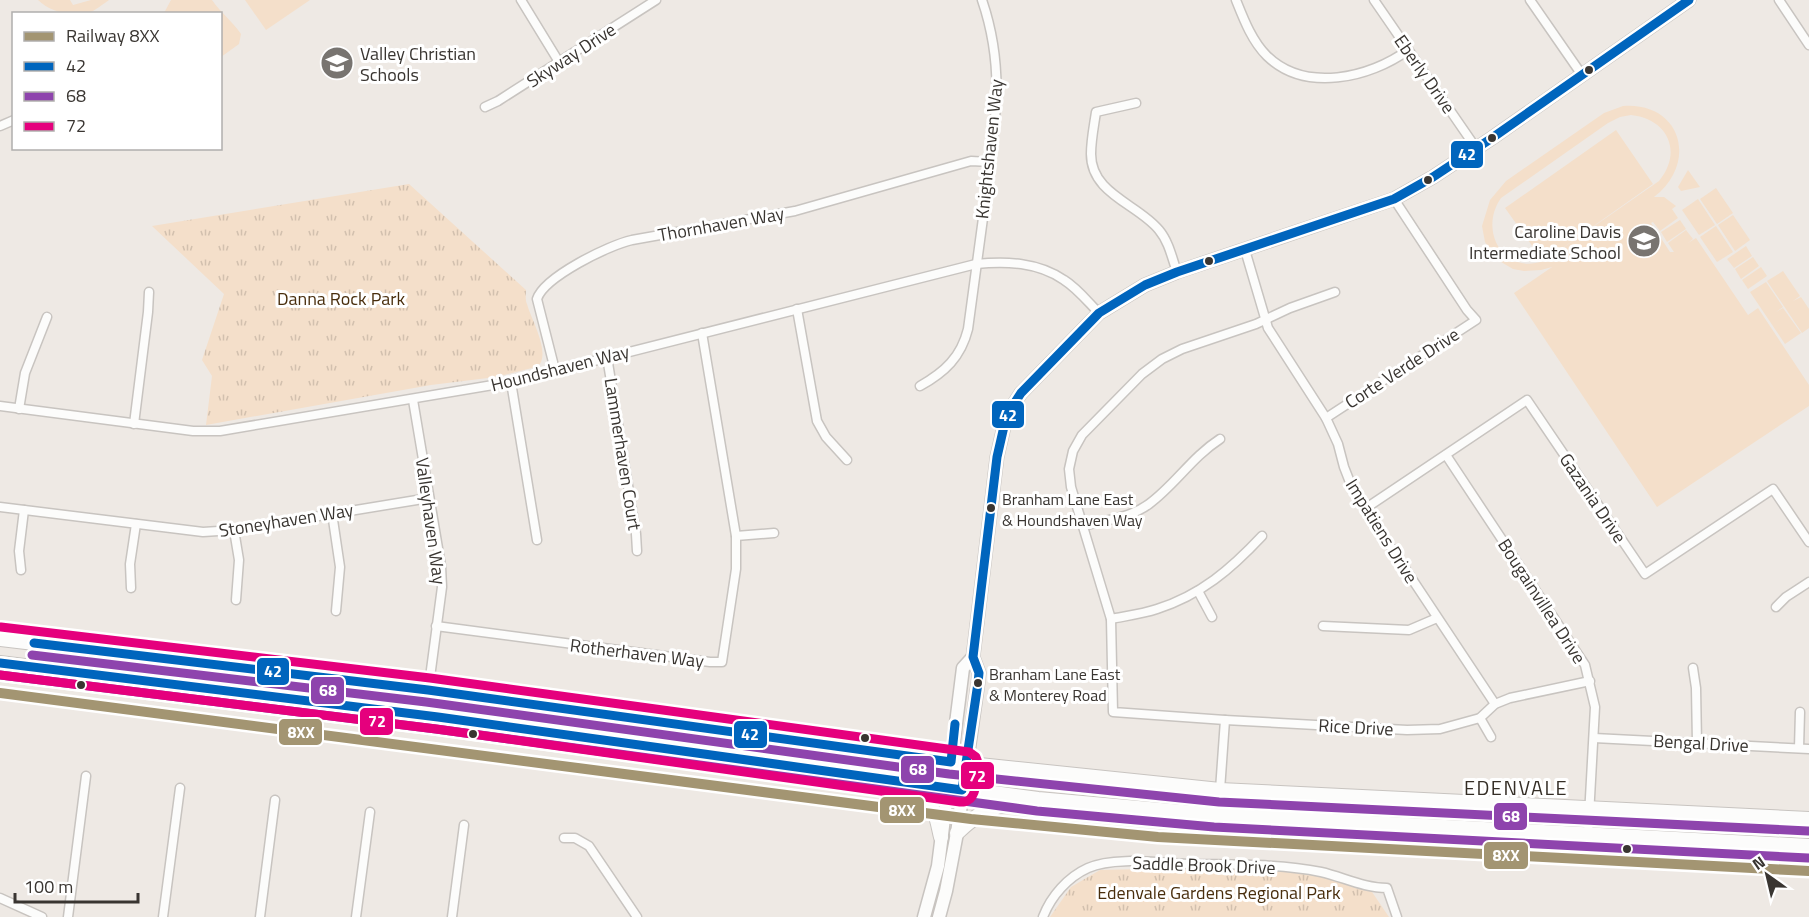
<svg xmlns="http://www.w3.org/2000/svg" width="1809" height="917" font-family="'Titillium Web',sans-serif">
<style>
.green{fill:#f4dfca;fill-rule:evenodd}
.park{fill:url(#park-tufts)}
.lines{fill:none;stroke-linecap:round;stroke-linejoin:round}
.street-casing{stroke:#c8c4c0;stroke-width:11}
.secondary-casing{stroke:#c8c4c0;stroke-width:15}
.primary-casing{stroke:#c8c4c0;stroke-width:16}
.street{stroke:#fcfcfb;stroke-width:8}
.secondary{stroke:#fcfcfb;stroke-width:12}
.primary{stroke:#fcfcfb;stroke-width:14}
.bus-1-casing{stroke:#fff;stroke-width:14}
.bus-2-casing{stroke:#fff;stroke-width:14}
.bus-3-casing{stroke:#fff;stroke-width:14}
.bus-1{stroke:#0065bd;stroke-width:9}
.bus-2{stroke:#8e44ad;stroke-width:9}
.bus-3{stroke:#e5007d;stroke-width:9}
.rail-1-casing{stroke:#fff;stroke-width:15}
.rail-1{stroke:#a39572;stroke-width:10}
.bus-dot{fill:#393531;stroke:#fff;stroke-width:2}
.labels{text-anchor:middle;dominant-baseline:central;stroke-width:6;stroke-linejoin:round;paint-order:stroke}
.bus-label{font-size:16px;fill:#393531;stroke:#fff;text-anchor:start}
.poi-label{font-size:18px;fill:#393531;stroke:#fff;text-anchor:start}
.street-label{font-size:18px;fill:#393531;stroke:#fff}
.park-label{font-size:18px;fill:#492e0d;stroke:#fff}
.neighbourhood-label{font-size:20px;letter-spacing:1.5px;fill:#352e26;stroke:#fff}
.line-badge{stroke:#fff;stroke-width:2}
.badge-label{font-size:16px;text-anchor:middle;font-weight:bold;fill:#fff}
</style>
<defs>
<pattern id="park-tufts" width="24" height="20" patternUnits="userSpaceOnUse" patternTransform="scale(1.5)"><rect width="24" height="20" fill="#f4dfca"/><path d="M3 7l-1-3M5 7V3M7 7l1-3M15 17l-1-3M17 17v-4M19 17l1-3" fill="none" stroke="#d2c0ae"/></pattern>
</defs>
<rect width="100%" height="100%" fill="#eee9e4"/>
<!-- green -->
<g class="green">
<path d="M38,0H70L73,5L91,0H109C103,4 95,11 88,13C72,18 49,11 38,0Z"/>
<path d="M171,0H212C221,13 232,21 241,34L239,44L221,57L220,14L164,13Z"/>
<path d="M245,0H310L266,30Z"/>
<path d="M1623,106C1681,102 1699,162 1654,197H1664L1676,206L1672,209L1678,218L1660,231L1653,222L1651,223L1670,252H1674L1668,243L1686,230L1693,239L1688,243L1696,238L1748,315L1758,308L1809,385V406L1657,507L1514,293L1552,267L1541,270L1524,271L1513,269L1496,259L1485,242L1482,226L1490,200L1506,181L1604,113ZM1631,115C1668,119 1683,152 1659,181L1544,261L1653,184L1616,130L1505,208L1543,261C1504,275 1478,231 1501,198L1608,123L1620,117Z"/>
<path d="M1688,170L1700,187L1681,191L1678,187Z"/>
<path d="M1716,188L1733,213L1717,224L1700,199Z"/>
<path d="M1698,199L1715,225L1699,235L1682,210Z"/>
<path d="M1733,215L1750,240L1735,251L1718,225Z"/>
<path d="M1680,220L1686,229L1667,242L1661,232Z"/>
<path d="M1716,226L1733,252L1717,262L1700,237Z"/>
<path d="M1746,246L1752,256L1734,268L1727,259Z"/>
<path d="M1753,257L1759,266L1741,279L1735,269Z"/>
<path d="M1761,267L1767,276L1748,289L1742,280Z"/>
<path d="M1783,271L1800,296L1793,301L1801,297L1809,309V328L1802,333L1767,281Z"/>
<path d="M1766,282L1783,307L1776,312L1783,308L1801,333L1785,344L1750,292Z"/>
</g>
<!-- park -->
<g class="park">
<path d="M409,184L526,290C526,294 525,300 527,304C531,319 549,349 540,364L532,368L496,377L431,385L206,425L212,376L202,360L224,294L152,226Z"/>
<path d="M1233,867L1306,873L1370,889L1389,917H1050L1071,887L1100,870Z"/>
</g>
<g class="lines">
<!-- street casing -->
<g class="street-casing">
<g id="street">
<path d="M521,0L559,62"/>
<path d="M1236,0C1244,20 1252,41 1267,56C1305,93 1370,78 1408,50"/>
<path d="M1374,0L1476,148"/>
<path d="M1530,0L1582,75"/>
<path d="M1779,0L1809,45"/>
<path d="M1136,103L1096,112C1094,126 1091,140 1091,154C1091,194 1138,204 1159,230C1169,242 1172,258 1177,272"/>
<path d="M485,107L498,101L656,0"/>
<path d="M0,126L14,120"/>
<path d="M1245,250L1268,328L1326,418L1338,444L1344,467L1353,490L1495,704"/>
<path d="M1335,292L1290,308L1256,324L1182,349L1162,359L1142,374L1082,435L1073,451L1069,469L1071,487L1111,619L1113,712L1225,720L1407,730L1440,729L1480,718L1495,704L1510,698L1590,681"/>
<path d="M797,309L817,421L826,437L847,460"/>
<path d="M607,357L636,534L637,551"/>
<path d="M555,370L537,299C544,277 609,245 632,240L795,211L971,161L990,162"/>
<path d="M511,382L537,540"/>
<path d="M920,386C945,372 961,357 968,329C974,285 980,240 986,196C995,125 1006,70 982,0"/>
<path d="M413,400L441,566L442,587L425,715"/>
<path d="M0,406L193,431H220L511,382L976,264C1006,261 1038,262 1064,280C1077,288 1088,302 1099,313"/>
<path d="M19,409L25,373L47,317"/>
<path d="M1326,418L1476,320L1467,310L1394,199"/>
<path d="M134,424L148,312L149,292"/>
<path d="M1446,455L1585,665L1595,707L1588,834"/>
<path d="M0,507L203,532L234,530L429,498"/>
<path d="M1366,508L1527,400L1645,574L1773,489L1809,542"/>
<path d="M332,513L340,567L336,611"/>
<path d="M1083,526C1105,520 1130,518 1149,504C1175,485 1192,457 1220,439"/>
<path d="M234,530L239,560L236,600"/>
<path d="M736,536L774,533"/>
<path d="M21,570L19,551L24,510"/>
<path d="M131,588L130,564L136,524"/>
<path d="M1198,591L1212,617"/>
<path d="M1776,607L1786,597L1809,582"/>
<path d="M1111,619C1126,616 1142,614 1157,609C1201,595 1231,569 1262,536"/>
<path d="M436,626L710,662H722L736,569V536L702,333"/>
<path d="M1323,626L1409,630L1437,618"/>
<path d="M1693,668L1696,688L1697,743"/>
<path d="M1480,718L1491,737"/>
<path d="M1594,738L1809,749"/>
<path d="M1799,748L1800,712"/>
<path d="M1220,790L1225,720"/>
<path d="M564,838H575L589,846L637,917"/>
<path d="M0,898L42,917"/>
<path d="M68,917L86,776"/>
<path d="M163,917L180,788"/>
<path d="M260,917L275,800"/>
<path d="M356,917L370,812"/>
<path d="M452,917L464,825"/>
<path d="M1043,917C1051,896 1068,877 1088,868C1114,856 1160,863 1188,864C1232,865 1278,863 1321,872C1343,877 1364,888 1387,888L1397,917"/>
</g>
</g>
<!-- secondary casing -->
<g class="secondary-casing">
<g id="secondary">
<path d="M924,917L938,866L963,668L973,657"/>
<path d="M939,917L946,891L957,833L978,683L979,673L973,657L997,457L1005,422L1010,410L1021,393L1099,313L1145,285L1177,272L1394,199L1433,177L1492,138L1689,0"/>
</g>
</g>
<!-- primary casing -->
<g class="primary-casing">
<g id="primary">
<path d="M0,639L428,690L951,762L1220,790L1809,819"/>
<path d="M0,663L438,717L1038,799L1215,815L1809,846"/>
<path d="M887,784C903,791 928,797 935,814C938,821 939,830 941,837"/>
<path d="M957,833C982,809 990,807 1024,802"/>
</g>
</g>
<!-- street -->
<use href="#street" class="street"/>
<!-- secondary -->
<use href="#secondary" class="secondary"/>
<!-- primary -->
<use href="#primary" class="primary"/>
<!-- bus-1 casing -->
<g class="bus-1-casing">
<g id="bus-1">
<path d="M34,643L428,690L951,762L955,724"/>
<path d="M0,663L438,717L962,790L978,683L979,673L973,657L997,457L1005,422L1010,410L1021,393L1099,313L1145,285L1177,272L1394,199L1433,177L1492,138L1689,0"/>
</g>
</g>
<!-- bus-2 casing -->
<g class="bus-2-casing">
<g id="bus-2">
<path d="M32,655L426,702L949,774L1219,802L1808,831"/>
<path d="M0,675L436,729L1037,811L1214,827L1808,858"/>
</g>
</g>
<!-- bus-3 casing -->
<g class="bus-3-casing">
<path id="bus-3" d="M0,675L436,729L960,802C965,802 966,802 970,799C977,793 980,764 976,757L969,752L430,678L1,627"/>
</g>
<!-- bus-1 -->
<use href="#bus-1" class="bus-1"/>
<!-- bus-2 -->
<use href="#bus-2" class="bus-2"/>
<!-- bus-3 -->
<use href="#bus-3" class="bus-3"/>
<!-- rail-1 casing -->
<g class="rail-1-casing">
<path id="rail-1" d="M0,693L971,819L1158,837L1809,871"/>
</g>
<!-- rail-1 -->
<use href="#rail-1" class="rail-1"/>
</g>
<!-- icons -->
<defs>
<g id="school-disc" transform="scale(1.725)"><circle r="9.5" fill="#787470" stroke="#fff"/><path d="M0-5L7-2L0 1L-7-2ZM-4 1L0 2.5L4 1V4Q0 6-4 4Z" fill="#fff"/></g>
</defs>
<g fill-rule="evenodd">
<use href="#school-disc" x="337" y="63"/>
<use href="#school-disc" x="1644" y="241"/>
</g>
<!-- markers -->
<g class="bus-dot">
<circle cx="1589" cy="70" r="5"/>
<circle cx="1492" cy="138" r="5"/>
<circle cx="1428" cy="180" r="5"/>
<circle cx="1209" cy="261" r="5"/>
<circle cx="991" cy="508" r="5"/>
<circle cx="978" cy="683" r="5"/>
<circle cx="81" cy="685" r="5"/>
<circle cx="473" cy="734" r="5"/>
<circle cx="865" cy="738" r="5"/>
<circle cx="1627" cy="849" r="5"/>
</g>
<g class="labels">
<!-- bus labels -->
<g class="bus-label">
<text x="1002" y="499">Branham Lane East<tspan x="1002" dy="21">&amp; Houndshaven Way</tspan></text>
<text x="989" y="674">Branham Lane East<tspan x="989" dy="21">&amp; Monterey Road</tspan></text>
</g>
<!-- poi labels -->
<g class="poi-label">
<text x="360" y="53">Valley Christian<tspan x="360" dy="21">Schools</tspan></text>
<text x="1621" y="231" text-anchor="end">Caroline Davis<tspan x="1621" dy="21">Intermediate School</tspan></text>
</g>
<!-- street labels -->
<g class="street-label">
<text transform="translate(571 55) rotate(-33)">Skyway Drive</text>
<text transform="translate(1425 74) rotate(55)">Eberly Drive</text>
<text transform="translate(989 149) rotate(-84)">Knightshaven Way</text>
<text transform="translate(721 224) rotate(-10)">Thornhaven Way</text>
<text transform="translate(560 368) rotate(-14)">Houndshaven Way</text>
<text transform="translate(1402 368) rotate(-33)">Corte Verde Drive</text>
<text transform="translate(623 454) rotate(81)">Lammerhaven Court</text>
<text transform="translate(1593 498) rotate(56)">Gazania Drive</text>
<text transform="translate(286 520) rotate(-9)">Stoneyhaven Way</text>
<text transform="translate(431 521) rotate(82)">Valleyhaven Way</text>
<text transform="translate(1382 531) rotate(58)">Impatiens Drive</text>
<text transform="translate(1542 601) rotate(57)">Bougainvillea Drive</text>
<text transform="translate(637 653) rotate(7)">Rotherhaven Way</text>
<text transform="translate(1356 727) rotate(3)">Rice Drive</text>
<text transform="translate(1701 743) rotate(3)">Bengal Drive</text>
<text transform="translate(1204 865) rotate(2)">Saddle Brook Drive</text>
</g>
<!-- park labels -->
<g class="park-label">
<text x="341" y="298">Danna Rock Park</text>
<text x="1219" y="892">Edenvale Gardens Regional Park</text>
</g>
<!-- neighbourhood labels -->
<g class="neighbourhood-label">
<text x="1516" y="787">EDENVALE</text>
</g>
</g>
<g class="line-badge">
<rect x="1450" y="140" width="34" height="29" rx="6" fill="#0065bd"/>
<rect x="991" y="400" width="34" height="29" rx="6" fill="#0065bd"/>
<rect x="256" y="657" width="34" height="29" rx="6" fill="#0065bd"/>
<rect x="310" y="676" width="35" height="29" rx="6" fill="#8e44ad"/>
<rect x="359" y="707" width="35" height="29" rx="6" fill="#e5007d"/>
<rect x="278" y="718" width="45" height="28" rx="6" fill="#a39572"/>
<rect x="733" y="720" width="35" height="29" rx="6" fill="#0065bd"/>
<rect x="900" y="755" width="35" height="29" rx="6" fill="#8e44ad"/>
<rect x="960" y="761" width="35" height="29" rx="6" fill="#e5007d"/>
<rect x="879" y="796" width="46" height="28" rx="6" fill="#a39572"/>
<rect x="1493" y="802" width="35" height="29" rx="6" fill="#8e44ad"/>
<rect x="1483" y="841" width="46" height="29" rx="6" fill="#a39572"/>
</g>
<g class="badge-label">
<text x="1467" y="160">42</text>
<text x="1008" y="421">42</text>
<text x="273" y="677">42</text>
<text x="328" y="696">68</text>
<text x="377" y="727">72</text>
<text x="301" y="738">8XX</text>
<text x="750" y="740">42</text>
<text x="918" y="775">68</text>
<text x="977" y="782">72</text>
<text x="902" y="816">8XX</text>
<text x="1511" y="822">68</text>
<text x="1506" y="861">8XX</text>
</g>
<!-- legend -->
<rect x="12" y="12" width="210" height="138" fill="#ffffff" stroke="#b0aead" stroke-width="1.5"/>
<rect x="24" y="32" width="30" height="9" fill="#a39572" stroke="#b0aead" stroke-width="1.5"/>
<text x="66" y="42" font-size="18" fill="#393531">Railway 8XX</text>
<rect x="24" y="62" width="30" height="9" fill="#0065bd" stroke="#b0aead" stroke-width="1.5"/>
<text x="66" y="72" font-size="18" fill="#393531">42</text>
<rect x="24" y="92" width="30" height="9" fill="#8e44ad" stroke="#b0aead" stroke-width="1.5"/>
<text x="66" y="102" font-size="18" fill="#393531">68</text>
<rect x="24" y="122" width="30" height="9" fill="#e5007d" stroke="#b0aead" stroke-width="1.5"/>
<text x="66" y="132" font-size="18" fill="#393531">72</text>
<!-- north arrow -->
<g transform="translate(1767 875) rotate(326)" stroke="#ffffff" stroke-width="4.5" paint-order="stroke">
<path d="M0-4.5L10 22L0 15L-10 22Z" fill="#393531"/>
<text y="-9" font-size="16" font-weight="bold" text-anchor="middle" fill="#393531">N</text>
</g>
<!-- scale -->
<path d="M15 893v9h123v-9" fill="none" stroke="#393531" stroke-width="3"/>
<text x="24" y="893" font-size="18" fill="#393531" stroke="#ffffff" stroke-width="4.5" paint-order="stroke">100 m</text>
</svg>
